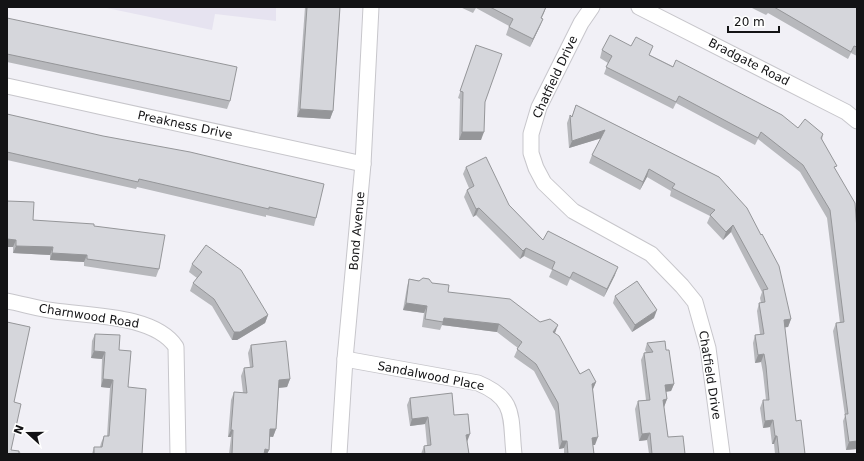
<svg xmlns="http://www.w3.org/2000/svg" width="864" height="461" font-family="'DejaVu Sans',sans-serif">
<style>
.built{fill:#e6e3f0}
.lines{fill:none;stroke-linecap:round;stroke-linejoin:round}
.street-casing{stroke:#c7c6cb;stroke-width:17}
.street{stroke:#fff;stroke-width:15}
.wall{fill:#b7b8bc}
.shaded-wall{fill:#959699}
.building{fill:#d5d6db;stroke:#959699}
.labels{text-anchor:middle;dominant-baseline:central;stroke-width:3;stroke-linejoin:round;paint-order:stroke}
.street-label{font-size:12px;fill:#131315;stroke:#fff}
</style>
<rect width="100%" height="100%" fill="#f1f0f6"/>
<!-- built -->
<path class="built" d="M102,7H276V21L215,14L212,30Z"/>
<g class="lines">
<!-- street casing -->
<g class="street-casing">
<g id="street">
<path d="M592,7L581,23L539,107L531,134V153L536,168L544,183L573,211L651,254L682,286L695,302L708,348L722,454"/>
<path d="M639,7L846,112L857,121"/>
<path d="M7,86L363,164"/>
<path d="M7,301C23,304 39,309 55,311C90,316 155,315 176,347L178,454"/>
<path d="M345,359L478,383C517,399 510,418 514,454"/>
<path d="M339,454L345,359L363,164L371,7"/>
</g>
</g>
<!-- street -->
<use href="#street" class="street"/>
</g>
<!-- wall -->
<g class="wall">
<path d="M305,7H340L333,111L330,119L297,117Z"/>
<path d="M460,7H546L541,18L543,19L540,26L530,47L506,35L509,26L476,8L473,13Z"/>
<path d="M750,7H855L857,8V56L851,53L848,59L768,13L766,15Z"/>
<path d="M7,18L230,101L227,109L7,62Z"/>
<path d="M476,45L485,102L481,140H459L460,99L458,98Z"/>
<path d="M602,50L650,55L798,128L823,134L822,140L835,170L857,230V449L846,450L843,421L845,416L833,331L836,323H840L827,218L800,172L758,139L755,145L676,103L673,109L604,74L608,63L600,58Z"/>
<path d="M576,105L719,177L791,319L788,327H784L796,421L805,454H775L774,444H772L770,427L763,428L760,408L763,400H766L763,373L761,362L755,363L753,343L755,335L760,334L757,311L759,303H761L760,298L762,292L731,232L723,240L707,223L710,216L670,196L671,191L647,177L640,190L589,163L592,155L601,138L569,148L567,123L570,115L572,116Z"/>
<path d="M7,114L316,218L314,226L266,215V217L137,187L136,189L7,160Z"/>
<path d="M466,167L509,205L543,240L615,275L604,297L570,279L567,286L549,277L552,270L524,256L520,259L476,215L473,217L464,197L467,190L469,188L463,174Z"/>
<path d="M7,201L33,220L94,226L159,269L156,277L84,266V262L50,260V255L13,253V247H7Z"/>
<path d="M192,264L268,315L265,323L237,340H232L212,306L190,291L193,283L197,278L189,272Z"/>
<path d="M409,279L432,283L448,292L555,333L580,374L596,382L593,389L595,445H593L594,454H564V448L559,449L555,411L534,371L514,357L518,348L497,332L442,325L440,330L422,327L424,313L403,310L407,287Z"/>
<path d="M615,296L654,318L632,332L613,303Z"/>
<path d="M95,334L119,350L128,387L142,454H92L94,447H100L101,443L104,436H107L110,388L101,387L102,359L91,358L92,341Z"/>
<path d="M647,343L666,350L674,384L671,391L666,392L667,399L664,407L668,437L685,454H649L647,440L639,441L635,409L638,401L646,400L641,360L644,353L646,352L645,350Z"/>
<path d="M251,345L290,379L287,387L279,388L276,429L273,437H270L269,450L267,454H229L231,437H228L231,400L234,392L243,393L241,376L244,368L250,367L248,353Z"/>
<path d="M410,398L454,415L467,442L469,454H421L424,446L427,445L425,424L410,426L407,405Z"/>
</g>
<!-- shaded-wall -->
<g class="shaded-wall">
<path d="M546,7L544,13L538,25L541,18Z"/>
<path d="M543,19L540,26L530,47L533,39Z"/>
<path d="M300,109L333,111L330,119L297,117Z"/>
<path d="M605,130L602,138L569,148L572,141Z"/>
<path d="M462,132H484L481,140H459Z"/>
<path d="M649,169L647,177L640,190L643,182Z"/>
<path d="M479,208L476,215L473,217L476,209Z"/>
<path d="M733,225L731,232L723,240L726,232Z"/>
<path d="M7,239L16,240L13,247H7Z"/>
<path d="M16,246L53,247L50,255L13,253Z"/>
<path d="M526,248L524,256L520,259L523,251Z"/>
<path d="M52,253L87,255L84,262L50,260Z"/>
<path d="M618,267L615,275L604,297L607,289Z"/>
<path d="M406,303L427,306L424,313L403,310Z"/>
<path d="M657,310L654,318L632,332L635,325Z"/>
<path d="M268,315L265,323L237,340H232L234,332Z"/>
<path d="M444,318L499,324L497,332L442,325Z"/>
<path d="M791,319L788,327L781,328L784,320Z"/>
<path d="M558,325L555,333L550,340L553,332Z"/>
<path d="M94,351L105,352L102,359L91,358Z"/>
<path d="M764,354L761,362L755,363L758,355Z"/>
<path d="M103,379L113,380L110,388L101,387Z"/>
<path d="M290,379L287,387L277,388L279,380Z"/>
<path d="M596,382L593,389L589,391L592,384Z"/>
<path d="M674,384L671,391L662,392L665,385Z"/>
<path d="M667,399L664,407H660L663,400Z"/>
<path d="M428,417L425,424L410,426L412,419Z"/>
<path d="M773,420L770,427L763,428L765,421Z"/>
<path d="M270,429H276L273,437L268,436Z"/>
<path d="M231,430H233L231,437H228Z"/>
<path d="M650,433L647,440L639,441L642,434Z"/>
<path d="M470,434L467,442L466,435Z"/>
<path d="M775,436H777L774,444H772Z"/>
<path d="M598,437L595,445H589L592,438Z"/>
<path d="M562,441H567L564,448L559,449Z"/>
<path d="M857,441V449L846,450L849,442Z"/>
<path d="M265,449L269,450L267,454H263Z"/>
</g>
<!-- building -->
<g class="building">
<path d="M307,7H340L333,111L300,109Z"/>
<path d="M490,7H546L541,18L543,19L533,39L509,27L513,19Z"/>
<path d="M774,7H855L857,8V47L854,46L851,52Z"/>
<path d="M7,18L237,67L230,101L7,54Z"/>
<path d="M610,35L631,46L636,37L653,46L649,55L673,67L676,60L782,115L798,128L805,119L823,134L821,138L837,166L834,167L855,203L857,230V441L849,442L845,414H848L836,323L844,322L830,210L803,165L761,132L758,138L679,96L676,102L606,67L612,56L602,50Z"/>
<path d="M476,45L502,54L485,102L484,132H462L463,92L460,91Z"/>
<path d="M576,105L719,177L747,208L761,235L762,234L779,266L791,319L784,320L796,421L801,420L805,454H779L777,436H775L773,420L765,421L763,400H769L766,366L764,354L758,355L755,335L764,334L759,303L765,302L763,290L768,289L733,225L726,232L710,215L715,210L672,188L675,184L649,169L643,182L592,155L605,130L572,141L570,115L572,117Z"/>
<path d="M7,114L103,136L190,152L324,184L316,218L269,207V209L139,179L138,182L7,152Z"/>
<path d="M486,157L509,205L543,240L548,231L618,267L607,289L573,272L570,278L552,269L555,262L526,248L523,251L479,208L476,209L467,190L474,186L466,167Z"/>
<path d="M7,201L34,202L33,220L94,224V226L165,235L159,269L87,259V255L52,253L53,247L16,246V240L7,239Z"/>
<path d="M206,245L241,270L268,315L240,332H234L214,299L193,283L202,272L192,264Z"/>
<path d="M423,278L429,279L432,283L449,285L448,292L510,299L540,322L550,319L558,325L553,332L559,336L580,374L589,369L596,382L592,384L598,437L592,438L594,454H568L567,441H562L558,403L536,364L517,349L522,342L499,324L444,318L443,322L425,319L427,306L406,303L409,279L419,281Z"/>
<path d="M637,281L657,310L635,325L615,296Z"/>
<path d="M7,322L30,327L14,402L21,404L11,450L19,451V453L23,454H7Z"/>
<path d="M95,334L120,335L119,350L131,351L128,387L146,389L142,454H94V447H102L104,436H109L113,380L103,379L105,352L94,351Z"/>
<path d="M286,341L290,379L279,380L276,429H270L269,450L265,449L264,454H232L233,430H231L234,392L247,393L244,368L253,367L251,345Z"/>
<path d="M665,341L666,350H669L674,384L665,385L667,399L663,400L668,437L683,436L685,454H652L650,433L642,434L638,401L650,400L644,353L653,352L647,343Z"/>
<path d="M452,393L454,415L468,414L470,434L466,435L469,454H425L424,446L431,445L428,417L412,419L410,398Z"/>
</g>
<g class="labels">
<!-- street labels -->
<g class="street-label">
<text transform="translate(749 62) rotate(27)">Bradgate Road</text>
<text transform="translate(555 77) rotate(-65)">Chatfield Drive</text>
<text transform="translate(185 125) rotate(12)">Preakness Drive</text>
<text transform="translate(357 231) rotate(-85)">Bond Avenue</text>
<text transform="translate(89 316) rotate(9)">Charnwood Road</text>
<text transform="translate(710 375) rotate(81)">Chatfield Drive</text>
<text transform="translate(431 376) rotate(11)">Sandalwood Place</text>
</g>
</g>
<!-- border -->
<rect width="864" height="461" fill="none" stroke="#131315" stroke-width="16"/>
<!-- north arrow -->
<g transform="translate(28 433) rotate(291)" stroke="#ffffff" stroke-width="3" paint-order="stroke">
<path d="M0-3L7 15L0 10L-7 15Z" fill="#131315"/>
<text y="-6" font-size="11" font-weight="bold" text-anchor="middle" fill="#131315">N</text>
</g>
<!-- scale -->
<path d="M728 26v6h51v-6" fill="none" stroke="#131315" stroke-width="2"/>
<text x="734" y="26" font-size="12" fill="#131315" stroke="#ffffff" stroke-width="3" paint-order="stroke">20 m</text>
</svg>
